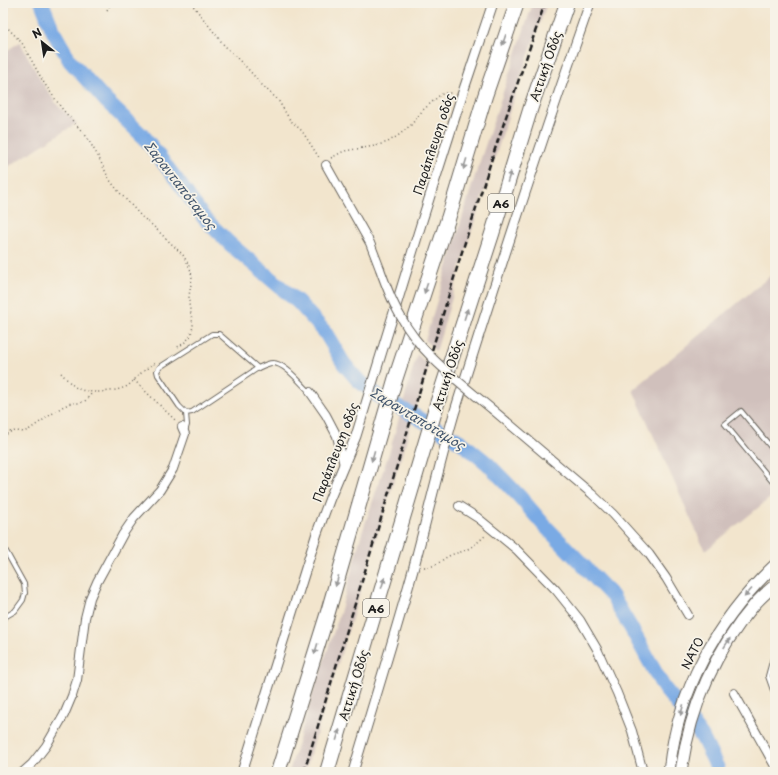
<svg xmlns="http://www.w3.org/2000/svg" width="778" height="775" font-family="'Playpen Sans',sans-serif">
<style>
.industrial{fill:#d0c0bc}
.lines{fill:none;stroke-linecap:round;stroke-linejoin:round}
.river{stroke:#7aaae4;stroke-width:15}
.service-casing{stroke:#67625a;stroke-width:6}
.minor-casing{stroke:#67625a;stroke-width:10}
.tertiary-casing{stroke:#67625a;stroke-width:11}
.secondary-casing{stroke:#67625a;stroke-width:13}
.motorway-casing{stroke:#67625a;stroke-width:16}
.path{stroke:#67625a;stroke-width:1.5;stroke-dasharray:1 3;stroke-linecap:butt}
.service{stroke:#fff;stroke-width:4}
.minor{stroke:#fff;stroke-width:8}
.tertiary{stroke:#fff;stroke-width:9}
.secondary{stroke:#fff;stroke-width:11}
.motorway{stroke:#fff;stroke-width:14}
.rail{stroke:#1c1c1c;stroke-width:2.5;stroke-dasharray:6 3;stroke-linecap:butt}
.minor-bridge-casing{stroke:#67625a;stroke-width:10;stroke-linecap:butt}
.minor-bridge{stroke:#fff;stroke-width:8}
.oneway{fill:#999}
.labels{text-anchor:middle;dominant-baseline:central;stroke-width:3.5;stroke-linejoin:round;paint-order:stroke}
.shield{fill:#f7f3e8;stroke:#5e5c59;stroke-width:1}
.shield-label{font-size:11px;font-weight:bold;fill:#1c1c1c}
.street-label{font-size:12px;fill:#1c1c1c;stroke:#f7f3e8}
.water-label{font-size:13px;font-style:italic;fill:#42556c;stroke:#f7f3e8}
</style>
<rect width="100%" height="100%" fill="#f7f3e8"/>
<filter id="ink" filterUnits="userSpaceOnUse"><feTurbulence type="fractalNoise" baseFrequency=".025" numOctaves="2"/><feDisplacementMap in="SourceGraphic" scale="8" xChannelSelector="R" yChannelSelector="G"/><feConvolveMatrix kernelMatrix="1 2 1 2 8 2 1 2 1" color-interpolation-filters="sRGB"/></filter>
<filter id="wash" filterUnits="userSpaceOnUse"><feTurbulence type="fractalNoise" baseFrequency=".012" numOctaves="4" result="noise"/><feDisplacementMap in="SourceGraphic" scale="16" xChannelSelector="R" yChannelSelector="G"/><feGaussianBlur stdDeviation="0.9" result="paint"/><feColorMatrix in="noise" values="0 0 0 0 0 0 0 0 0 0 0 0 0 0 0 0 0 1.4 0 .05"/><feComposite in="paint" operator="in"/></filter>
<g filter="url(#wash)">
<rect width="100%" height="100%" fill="#f2e5cd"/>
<!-- industrial -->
<g class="industrial">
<path d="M533,3H547L516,91L467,246L436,352L425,340L474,179Z"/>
<path d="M20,42L41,81L58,106L77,123L3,170V53Z"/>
<path d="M775,272V494L705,551L633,390Z"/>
<path d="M417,354L429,366L305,772H289L313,693L340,613L361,536L390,450Z"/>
</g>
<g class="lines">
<!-- river -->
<path class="river" d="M42,3L53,31L70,61L106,101L145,138L182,187L204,218L230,244L298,302L325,332L344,364L358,380L377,395L461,442L488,464L519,496L544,525L579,561L612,596L631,628L664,688L684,712L702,737L717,767L718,772"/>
</g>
</g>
<g filter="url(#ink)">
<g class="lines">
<!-- service casing -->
<g class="service-casing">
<g id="service">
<path d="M186,413L192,412L258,368C262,366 268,363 273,363C285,363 301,384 310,392"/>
<path d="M185,432L187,425L186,413L179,406L158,375L157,371L160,367L212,334H219L258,368"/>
<path d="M775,452L741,411L725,424L772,481L775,479"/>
<path d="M3,546L24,584L25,593L23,600L15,611L3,618"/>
<path d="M775,656L773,658L768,676L775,696"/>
</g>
</g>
<!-- minor casing -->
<g class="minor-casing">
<g id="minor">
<path d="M326,165L370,243L380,269"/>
<path d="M310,392L326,415L337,436L344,465"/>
<path d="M493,410L592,494L613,514L649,554L666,578L688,615"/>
<path d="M459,506L478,518L517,550L556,590L580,620L597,649L617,693L632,731L643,772"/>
<path d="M734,693L775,766"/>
<path d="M23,772L32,764L46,746L64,715L72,696L77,680L85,618L90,598L97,582L123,534L134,518L160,490L173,469L185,434L182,427"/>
</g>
</g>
<!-- tertiary casing -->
<g class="tertiary-casing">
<g id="tertiary">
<path d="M242,772L317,533L330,498L356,436L422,221L462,95L493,3"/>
<path d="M353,772C373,705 394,638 413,570C427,518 439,466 454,414C497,276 542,139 590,3"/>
</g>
</g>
<!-- secondary casing -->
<g class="secondary-casing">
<g id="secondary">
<path d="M669,772C677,691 717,620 775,565"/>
<path d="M681,772C690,708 713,653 755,604C761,597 768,591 775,585"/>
</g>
</g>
<!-- motorway casing -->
<g class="motorway-casing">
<g id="motorway">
<path d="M278,772L328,612L395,380L448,219L485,96L517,3"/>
<path d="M327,772L437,404L492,234L531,107L567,3"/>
</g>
</g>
<!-- path -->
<g class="path">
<path d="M191,3L224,45L248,69L262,85L278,100L290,120L302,131L320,159"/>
<path d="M107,10L110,5L113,3"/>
<path d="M3,23L22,43L44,83L63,110L86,136L98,156L109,179L119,192L142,217L152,225L183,255L187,262L191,271L192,278L189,296V304L193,325L192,331L190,337L184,343L176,348"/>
<path d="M331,158L344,151L375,146L388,142L399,135L411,125L423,110L440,95L445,93H453"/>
<path d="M61,373C66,378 71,385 77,388C88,395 119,392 129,385C132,382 135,379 138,376C143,371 149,367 155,363"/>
<path d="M134,380L177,422"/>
<path d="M3,436L10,432L16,431L24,432L30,429L62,407L71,403H80L85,401L92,393"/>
<path d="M424,567C439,567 439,560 451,555C455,553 459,553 463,551C472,548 479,541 486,535"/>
</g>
<!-- service -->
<use href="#service" class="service"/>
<!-- minor -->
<use href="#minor" class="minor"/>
<!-- tertiary -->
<use href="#tertiary" class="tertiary"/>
<!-- secondary -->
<use href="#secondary" class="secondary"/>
<!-- motorway -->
<use href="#motorway" class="motorway"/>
<!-- rail -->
<path class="rail" d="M304,772L460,258L493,155L545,3"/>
<!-- minor-bridge casing -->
<g class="minor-bridge-casing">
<path id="minor-bridge" d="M380,269C386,286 392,302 401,317C421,355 461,383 493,410"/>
</g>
<!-- minor-bridge -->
<use href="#minor-bridge" class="minor-bridge"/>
</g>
<!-- one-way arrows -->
<defs><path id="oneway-solid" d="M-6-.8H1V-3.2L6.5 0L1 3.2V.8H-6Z"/></defs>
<g class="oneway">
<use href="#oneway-solid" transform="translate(504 40) rotate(109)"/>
<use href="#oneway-solid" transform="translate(465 164) rotate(107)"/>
<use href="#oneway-solid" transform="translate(509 177) rotate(-73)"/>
<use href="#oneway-solid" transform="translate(426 288) rotate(108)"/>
<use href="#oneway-solid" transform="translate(466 314) rotate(-72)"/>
<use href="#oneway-solid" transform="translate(373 456) rotate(106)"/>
<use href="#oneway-solid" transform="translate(337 581) rotate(106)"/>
<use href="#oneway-solid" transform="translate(383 583) rotate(-73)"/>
<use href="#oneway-solid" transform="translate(748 593) rotate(132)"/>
<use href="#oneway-solid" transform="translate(727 643) rotate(-57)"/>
<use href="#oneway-solid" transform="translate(316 649) rotate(107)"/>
<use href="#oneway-solid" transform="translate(682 710) rotate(105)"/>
<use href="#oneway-solid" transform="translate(338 735) rotate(-73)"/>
</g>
</g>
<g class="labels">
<!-- shield labels -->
<g class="shield">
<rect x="488" y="194" width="26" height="18" rx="3"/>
<rect x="363" y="599" width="26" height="18" rx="3"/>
</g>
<g class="shield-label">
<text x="501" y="203">Α6</text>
<text x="376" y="608">Α6</text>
</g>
<!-- street labels -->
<g class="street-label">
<text transform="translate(545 66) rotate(-71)">Αττική Οδός</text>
<text transform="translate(433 144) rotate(-72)">Παράπλευρη οδός</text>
<text transform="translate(447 375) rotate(-72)">Αττική Οδός</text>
<text transform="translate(335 452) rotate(-69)">Παράπλευρη οδός</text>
<text transform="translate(692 653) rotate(-63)">ΝΑΤΟ</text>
<text transform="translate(353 685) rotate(-73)">Αττική Οδός</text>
</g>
<!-- water labels -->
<g class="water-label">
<text transform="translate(181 185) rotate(52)">Σαρανταπόταμος</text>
<text transform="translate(418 418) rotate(31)">Σαρανταπόταμος</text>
</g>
</g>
<!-- margin -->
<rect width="778" height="775" fill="none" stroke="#f7f3e8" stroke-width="16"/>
<!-- north arrow -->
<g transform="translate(42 42) rotate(330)" stroke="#f7f3e8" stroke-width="3" paint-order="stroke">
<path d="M0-3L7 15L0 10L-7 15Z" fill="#1c1c1c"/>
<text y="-6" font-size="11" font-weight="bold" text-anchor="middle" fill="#1c1c1c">N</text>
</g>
</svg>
